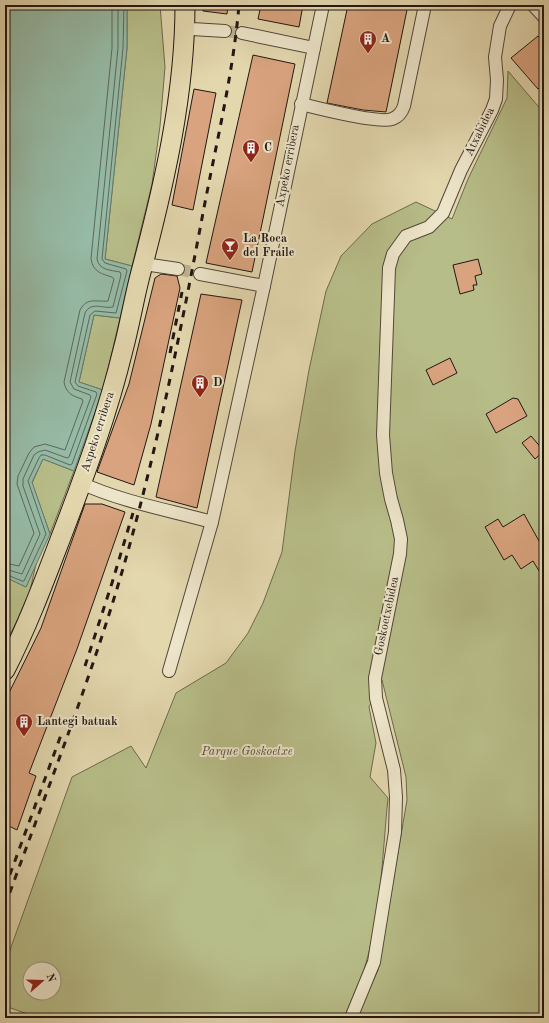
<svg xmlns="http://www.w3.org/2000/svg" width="549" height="1023" font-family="'Old Standard TT',serif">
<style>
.green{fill:#b7bd88;stroke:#6c6a4d;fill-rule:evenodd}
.water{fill:#96baa5;stroke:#68796a}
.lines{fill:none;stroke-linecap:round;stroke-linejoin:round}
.shore{stroke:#5c685c;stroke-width:1}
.building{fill:#d8a37e;stroke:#221712}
.street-tunnel{stroke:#bcb18f;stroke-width:12;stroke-dasharray:12 6;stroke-linecap:butt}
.street-casing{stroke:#524739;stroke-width:14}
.primary-casing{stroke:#221712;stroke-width:21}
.street{stroke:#ede5ca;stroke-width:12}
.primary{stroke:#e3d7ae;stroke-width:19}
.rail{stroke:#221712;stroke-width:3;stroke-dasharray:7 7;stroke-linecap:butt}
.labels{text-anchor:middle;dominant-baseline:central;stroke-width:4;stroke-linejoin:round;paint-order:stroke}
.poi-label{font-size:12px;font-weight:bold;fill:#221712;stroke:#ede5ca;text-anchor:start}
.street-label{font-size:12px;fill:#221712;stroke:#ede5ca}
.park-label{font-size:12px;font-style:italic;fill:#4f4935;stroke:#ede5ca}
</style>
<rect width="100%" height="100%" fill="#e3d7ae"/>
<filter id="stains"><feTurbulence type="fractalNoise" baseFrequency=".005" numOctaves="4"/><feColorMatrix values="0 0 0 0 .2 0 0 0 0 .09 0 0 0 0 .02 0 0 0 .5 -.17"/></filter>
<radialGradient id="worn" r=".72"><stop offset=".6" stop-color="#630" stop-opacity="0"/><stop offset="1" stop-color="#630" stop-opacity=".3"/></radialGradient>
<!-- green -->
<g class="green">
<path d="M160,5L165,67L160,126L152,184L132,266L105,259L127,48V6Z"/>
<path d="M508,71L544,113V1018H356L378,970L407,800L406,777L382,680L369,707L376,743L370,777L388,798C382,858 381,921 361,979C356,992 349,1005 344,1018H39L5,1006V964L72,777L131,746L146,768L176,693L226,663L248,633L263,603L282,552L295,451L309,370L326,291L341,256L372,224L416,202L452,219L468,179L507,98ZM30,969H54V993H30Z"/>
<path d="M94,315L120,318L103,390L79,382Z"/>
<path d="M43,459L74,471L50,534L32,483Z"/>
<path d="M36,564L28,600L5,644V577L26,587Z"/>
</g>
<!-- water -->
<path class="water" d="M5,5H158L127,6V48L105,259L132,266L120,318L94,315L79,382L103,390L74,471L43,459L32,482L50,534L26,587L5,577Z"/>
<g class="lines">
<!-- shore -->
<g class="shore">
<path d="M5,563L19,566L34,533L17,484L18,476L29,453L34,447L45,444L65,450L83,401L82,399C72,396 66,393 64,382L80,310C87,297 96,302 108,301L114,279L112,277C102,274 93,272 91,259L112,48V5"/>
<path d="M5,569L22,574L40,534L23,486V479L34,455L38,452L45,450L67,458L69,457L91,397L90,395L74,389L70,382L85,313C91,301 103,309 113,307L121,275L120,272C110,270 99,270 97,259L118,48V5"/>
<path d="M5,574L22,581H24L46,534L28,481L39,458L41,455H45L70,465L72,464L97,394L96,392L78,386L75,382L90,315L95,311L116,313L127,271L126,269L105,263L102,259L123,48L124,5"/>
</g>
</g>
<!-- building -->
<g class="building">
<path d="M203,5H228L227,14L203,11Z"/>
<path d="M261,5H303L299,27L258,19Z"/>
<path d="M348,5H408L386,112L363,110L327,103Z"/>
<path d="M538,36L544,43V84L538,89L511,58Z"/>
<path d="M253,55L295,64L252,272L206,263Z"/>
<path d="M194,89L216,93L193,210L172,205Z"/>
<path d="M478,259L482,274L475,276L477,285H473L474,290L460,294L453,265Z"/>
<path d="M161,274L177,276L180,288L151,424L134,485L97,472L129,384L155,278Z"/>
<path d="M201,294L242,300L197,508L156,497Z"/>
<path d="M450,358L457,373L433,385L426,370Z"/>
<path d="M513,398L518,399L527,416L496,433L486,414Z"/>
<path d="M531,436L544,451L535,459L522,443Z"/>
<path d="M85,504H102L125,512L77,649L29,773L36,776L17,830L5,824V701L41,628Z"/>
<path d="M524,514L544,550V579L533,561L521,569L512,555L504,560L485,527L498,519L503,527Z"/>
</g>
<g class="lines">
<!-- street-tunnel -->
<g class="street-tunnel">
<path d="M225,31L242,33"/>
<path d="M178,269L200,274"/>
</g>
<!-- street casing -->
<g class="street-casing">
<g id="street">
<path d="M533,5L544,17"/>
<path d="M185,28L192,29L225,31"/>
<path d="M242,33L314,48"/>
<path d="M301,104C317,108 379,124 392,119C398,117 402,112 404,106L425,5"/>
<path d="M144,264L178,269"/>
<path d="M200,274L264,286"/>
<path d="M81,483C122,502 169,510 212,522L264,286L323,5"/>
<path d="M169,671L212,522"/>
<path d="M351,1018L374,962L395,832L396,797L394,770L376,698L375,678L400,554L401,539L397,520L391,499L386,473L383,435L389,268L393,254L406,236L429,227L443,213L461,170L492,110L496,99L497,80L495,57L500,26L510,5"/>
</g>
</g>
<!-- primary casing -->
<g class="primary-casing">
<path id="primary" d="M5,670C28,625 45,579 63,532C86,472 108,412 123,350C130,324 134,298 141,272C164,185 185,95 185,5"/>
</g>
<!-- street -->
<use href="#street" class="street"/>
<!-- primary -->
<use href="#primary" class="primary"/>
<!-- rail -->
<g class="rail">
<path d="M170,353L182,292"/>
<path d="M85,666L112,583L133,513"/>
<path d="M5,888L61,735"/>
<path d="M5,906C50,781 100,657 134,529C162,425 183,319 203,213C216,144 233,75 239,5"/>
</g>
</g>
<!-- icons -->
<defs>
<g id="building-pin" transform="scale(0.9)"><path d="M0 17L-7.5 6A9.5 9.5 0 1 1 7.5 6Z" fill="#8f2418" stroke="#ede5ca"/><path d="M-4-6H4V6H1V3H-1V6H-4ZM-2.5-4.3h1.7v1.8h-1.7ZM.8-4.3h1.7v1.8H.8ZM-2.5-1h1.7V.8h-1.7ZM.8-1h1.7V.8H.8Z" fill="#fff"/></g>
<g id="bar-pin" transform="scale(0.9)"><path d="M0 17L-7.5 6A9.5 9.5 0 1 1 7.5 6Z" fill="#8f2418" stroke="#ede5ca"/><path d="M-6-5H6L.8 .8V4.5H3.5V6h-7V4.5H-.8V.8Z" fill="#fff"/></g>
</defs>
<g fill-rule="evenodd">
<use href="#building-pin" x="368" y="39"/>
<use href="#building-pin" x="251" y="148"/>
<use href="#bar-pin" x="230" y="246"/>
<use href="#building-pin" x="200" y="383"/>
<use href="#building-pin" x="24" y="722"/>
</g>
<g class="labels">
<!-- poi labels -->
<g class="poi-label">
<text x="381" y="39">A</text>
<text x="264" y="148">C</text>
<text x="243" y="239">La Roca<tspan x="243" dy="14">del Fraile</tspan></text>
<text x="213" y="383">D</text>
<text x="37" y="722">Lantegi batuak</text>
</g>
<!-- street labels -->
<g class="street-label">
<text transform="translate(480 132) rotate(-64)">Atxabidea</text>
<text transform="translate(288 166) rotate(-79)">Axpeko erribera</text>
<text transform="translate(98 432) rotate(-72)">Axpeko erribera</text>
<text transform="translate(387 616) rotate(-78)">Goskoetxebidea</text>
</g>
<!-- park labels -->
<g class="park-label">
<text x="247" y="752">Parque Goskoetxe</text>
</g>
</g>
<!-- margin -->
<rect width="549" height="1023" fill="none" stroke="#e3d7ae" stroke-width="20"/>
<rect x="6" y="6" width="537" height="1011" fill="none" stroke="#221712" stroke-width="2"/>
<rect x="10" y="10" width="529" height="1003" fill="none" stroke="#221712"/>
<!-- north arrow -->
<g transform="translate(42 981) rotate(70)"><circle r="19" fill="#ede5ca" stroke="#9c9380"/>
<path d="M0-3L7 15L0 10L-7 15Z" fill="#8f2418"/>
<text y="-6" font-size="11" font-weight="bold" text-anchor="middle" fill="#221712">N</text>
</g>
<rect width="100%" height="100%" filter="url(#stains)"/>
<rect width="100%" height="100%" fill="url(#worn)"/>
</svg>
